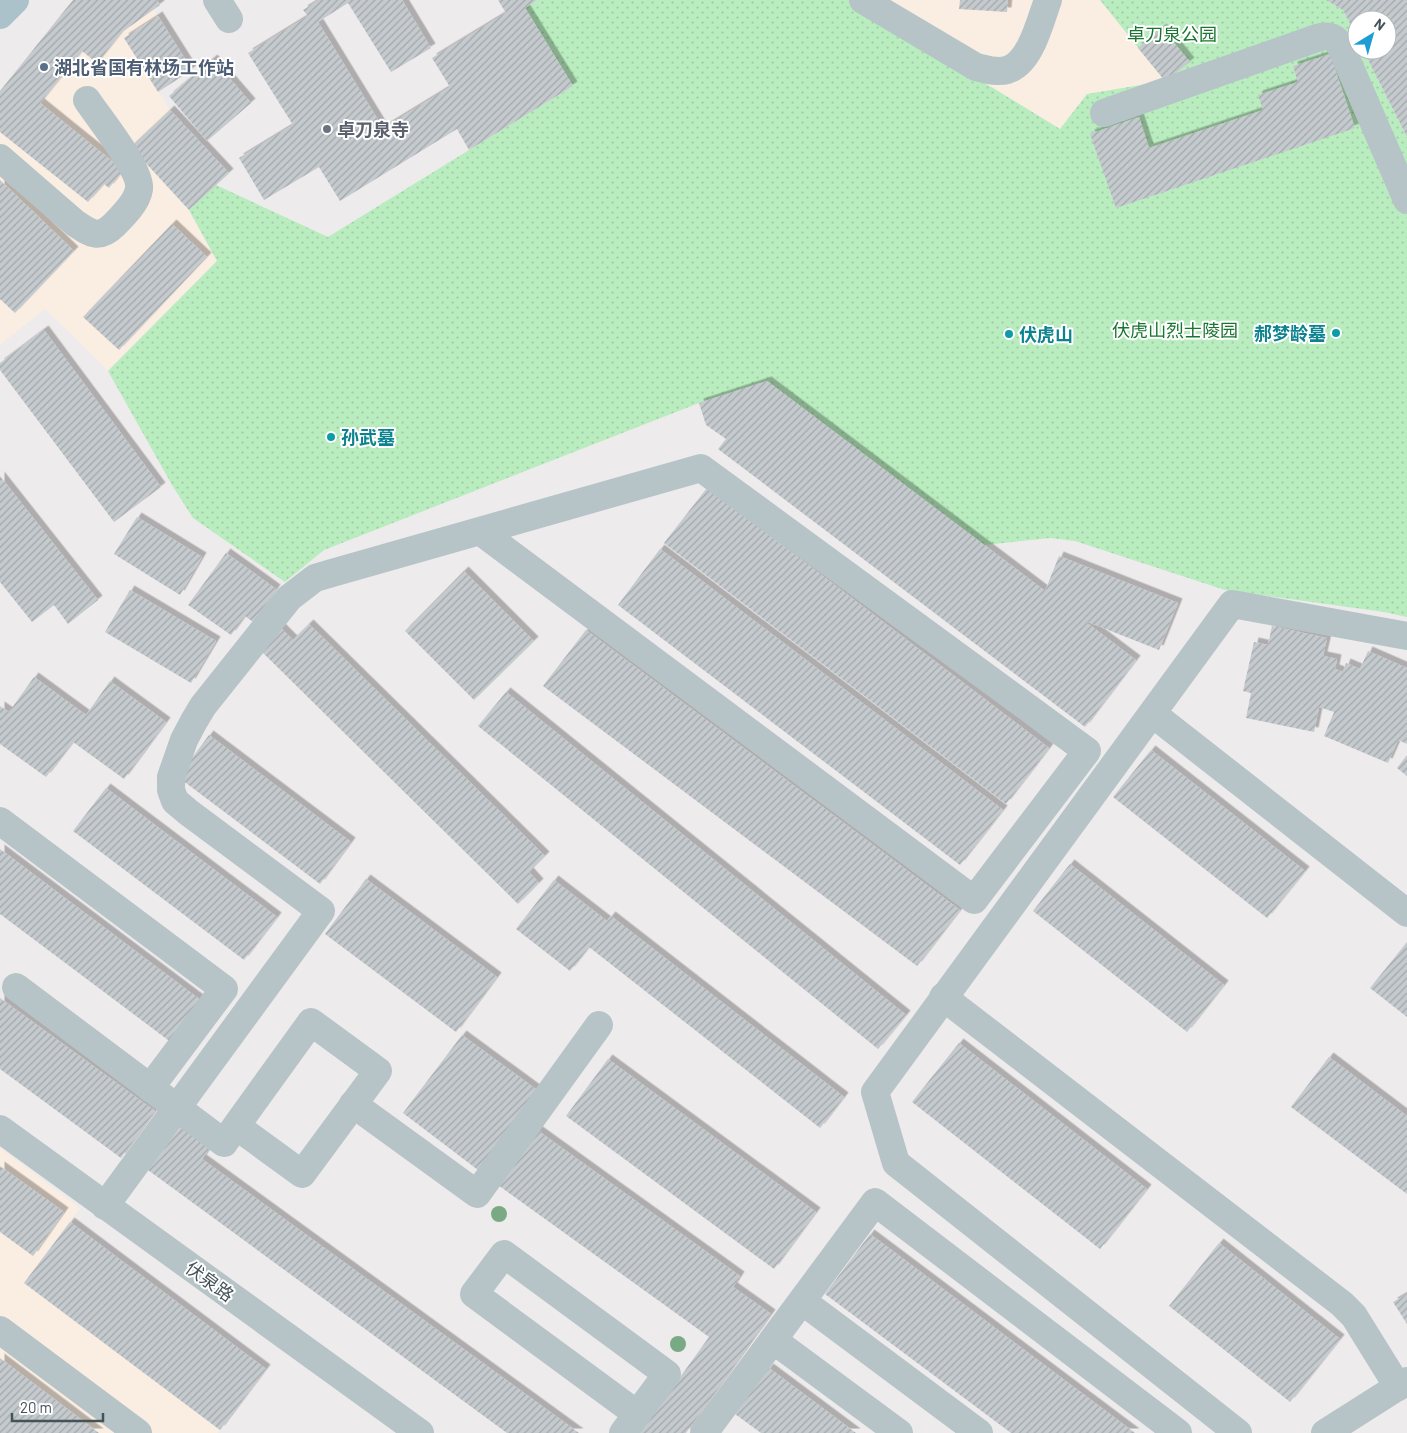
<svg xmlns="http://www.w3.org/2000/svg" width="1407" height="1433" font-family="Barlow,'Noto Sans SC',sans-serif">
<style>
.commercial{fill:#faede2}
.park{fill:url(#park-dots)}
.building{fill:url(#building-hatch);filter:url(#shadow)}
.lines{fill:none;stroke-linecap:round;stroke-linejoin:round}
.minor{stroke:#b6c4c8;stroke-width:28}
.major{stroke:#abc2ca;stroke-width:28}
.tree{fill:#79aa84}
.service-dot{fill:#5c6f8a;stroke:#fff;stroke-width:2}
.worship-dot{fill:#6b7280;stroke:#fff;stroke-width:2}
.culture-dot{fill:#0f9aa8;stroke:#fff;stroke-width:2}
.labels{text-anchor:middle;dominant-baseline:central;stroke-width:4;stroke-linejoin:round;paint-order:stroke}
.park-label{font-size:18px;fill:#19752f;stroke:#fff}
.service-label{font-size:18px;font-weight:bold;fill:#4e5e75;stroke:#fff;text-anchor:start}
.worship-label{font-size:18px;font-weight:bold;fill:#5b616d;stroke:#fff;text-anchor:start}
.culture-label{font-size:18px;font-weight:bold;fill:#0d838f;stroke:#fff;text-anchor:start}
.street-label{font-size:18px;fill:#445358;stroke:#fff}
</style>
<defs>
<pattern id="park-dots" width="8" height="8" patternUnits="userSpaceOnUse" patternTransform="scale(1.25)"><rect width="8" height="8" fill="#b9ecbf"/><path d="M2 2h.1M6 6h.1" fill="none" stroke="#a0cca6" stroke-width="1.8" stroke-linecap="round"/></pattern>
<pattern id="building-hatch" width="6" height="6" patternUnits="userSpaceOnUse" patternTransform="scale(1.25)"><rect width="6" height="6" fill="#c5cace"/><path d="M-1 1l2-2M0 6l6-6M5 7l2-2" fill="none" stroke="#a2a7aa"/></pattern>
<filter id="shadow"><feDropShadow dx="4.5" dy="-4.5" stdDeviation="0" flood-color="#0004"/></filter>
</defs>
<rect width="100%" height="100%" fill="#eeebec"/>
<!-- commercial -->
<g class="commercial">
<path d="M73,0H157L160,5L154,10L192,70L158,91L170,110L131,147L189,210L217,261L108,371L45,309L0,345V91Z"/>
<path d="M849,0H1100L1165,81L1087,94L1060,129Z"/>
<path d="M0,1148L80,1208L24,1283L220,1430L218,1433H0Z"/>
</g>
<!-- park -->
<path class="park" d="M537,0H849L1060,129L1087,94L1165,81L1100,0H1326L1343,10L1357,37V50H1363L1407,137V617L1384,612L1225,590L1075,541L1050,538L984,545L767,381L699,403L324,550L285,582L193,518L172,485L108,371L217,261L189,210L216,185L328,237L573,86L525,8Z"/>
<!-- building -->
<g class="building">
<path d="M73,0H157L160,5L121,33L97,63L82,51L40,103L123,170L109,188L104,184L88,202L0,132V91Z"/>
<path d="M319,0H402L431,48L391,72L348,3L318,22L383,128L450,87L432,58L506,13L498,0H537L525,8L573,86L469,150L457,129L340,201L319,167L264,200L239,158L293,125L248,53L308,16L303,10Z"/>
<path d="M960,0H1008L1007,12L959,9Z"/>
<path d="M1326,0H1407V137L1363,50H1387V20H1357V37L1343,10Z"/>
<path d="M158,16L192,70L158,92L124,38Z"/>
<path d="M1162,28L1190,62L1165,81L1138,48Z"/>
<path d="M1330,54L1355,128L1116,208L1090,134L1139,117L1149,148L1263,110L1258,95L1298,82L1293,66Z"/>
<path d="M213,59L251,103L207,141L169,96Z"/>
<path d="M170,110L229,173L189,210L131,147Z"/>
<path d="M0,180L74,251L15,313L0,299Z"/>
<path d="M172,224L207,257L119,350L83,317Z"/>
<path d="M44,330L161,487L114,522L0,370V363Z"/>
<path d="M767,381L1045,591L1059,556L1178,603L1159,650L1083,620L1136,660L1085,727L718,449L726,439L706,425L699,403Z"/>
<path d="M0,476L98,600L68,624L54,605L32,622L0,582Z"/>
<path d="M707,488L1049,748L1006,804L664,543Z"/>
<path d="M137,517L202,557L180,595L114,554Z"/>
<path d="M660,549L1003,810L960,865L618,605Z"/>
<path d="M226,553L276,589L253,622L245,616L231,635L188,605Z"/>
<path d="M464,571L534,641L474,700L405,631Z"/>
<path d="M130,590L216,641L191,683L105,632Z"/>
<path d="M309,624L545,856L529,872L539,883L518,904L259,649L280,627L293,640Z"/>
<path d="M1272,626L1327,638L1323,656L1337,659L1335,669L1343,672L1346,663L1360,669L1368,651L1407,668V744L1398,740L1388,763L1324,736L1334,712L1319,707L1314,732L1246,718L1251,693L1243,691L1254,642L1268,645Z"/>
<path d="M586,630L960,910L917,966L543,686Z"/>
<path d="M34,677L86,715L110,681L166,722L124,779L73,742L46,777L0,744V706L9,712Z"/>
<path d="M506,692L906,1015L878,1049L478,726Z"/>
<path d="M209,735L351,842L320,884L178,777Z"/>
<path d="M1151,750L1305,871L1267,918L1113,797Z"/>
<path d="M1407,755V776L1397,768Z"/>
<path d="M106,788L277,917L244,960L73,831Z"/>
<path d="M0,849L203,1002L172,1043L0,914Z"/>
<path d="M1070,864L1224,985L1187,1032L1033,911Z"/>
<path d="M366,879L497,977L456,1032L325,934Z"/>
<path d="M554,880L607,921L611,916L844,1097L820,1128L589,947L570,971L516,929Z"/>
<path d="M1407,942V1017L1370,988Z"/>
<path d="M0,998L155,1111L121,1158L0,1069Z"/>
<path d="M462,1035L537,1090L478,1170L403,1113Z"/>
<path d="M959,1043L1147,1189L1100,1249L912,1102Z"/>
<path d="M1329,1057L1407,1116V1194L1291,1107Z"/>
<path d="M608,1059L816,1212L774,1269L566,1116Z"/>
<path d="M182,1125L211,1146L202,1159L579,1433H507L148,1170Z"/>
<path d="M537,1130L740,1276L733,1287L771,1314L686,1433H640L709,1337L498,1185Z"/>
<path d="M0,1166L64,1212L33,1256L0,1232Z"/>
<path d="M70,1222L266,1369L220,1430L24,1283Z"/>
<path d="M870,1234L1135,1433H1011L825,1294Z"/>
<path d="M1219,1243L1340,1339L1290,1402L1169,1306Z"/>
<path d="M1407,1294V1324L1393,1302Z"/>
<path d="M0,1358L99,1433H0Z"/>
<path d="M769,1368L856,1433H761L735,1414Z"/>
</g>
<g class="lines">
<!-- minor -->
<g class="minor">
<path d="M217,0L229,19"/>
<path d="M863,0L976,67C985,69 997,73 1007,70C1031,63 1040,21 1048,0"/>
<path d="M1104,113L1317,38C1330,34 1336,37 1342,49L1407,200"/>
<path d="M0,158L75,223C91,234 99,240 115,224C124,215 137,202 139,189C142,171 98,117 87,100"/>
<path d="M1153,714L1407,913"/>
<path d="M0,821L224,989L150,1088"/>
<path d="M16,987L224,1143L236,1126L311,1022L378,1071L302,1174L236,1126"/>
<path d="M943,997L1342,1304L1354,1316L1398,1387"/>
<path d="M353,1104L477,1194L599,1025"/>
<path d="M0,1129L420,1433"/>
<path d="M105,1206L321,911L188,812L175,801L171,790V777L184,740L194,721L203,706L289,598L315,578L332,573L701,468L1087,751L974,900L480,531"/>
<path d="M802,1301L979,1433"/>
<path d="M0,1330L138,1433"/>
<path d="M773,1340L899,1433"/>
<path d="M623,1433L667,1374L504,1254L474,1294L637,1414"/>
<path d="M704,1433L875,1202L1178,1433"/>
<path d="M1238,1433L896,1163L875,1092L1232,604L1407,636"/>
<path d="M1325,1433L1407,1381"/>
</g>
<!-- major -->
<path class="major" d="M0,15L15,0"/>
</g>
<!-- trees -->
<g class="tree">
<circle cx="499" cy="1214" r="8"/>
<circle cx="678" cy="1344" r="8"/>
</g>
<!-- markers -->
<circle class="service-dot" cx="44" cy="67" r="5"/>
<circle class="worship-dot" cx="327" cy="129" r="5"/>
<g class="culture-dot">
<circle cx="1336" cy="333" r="5"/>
<circle cx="1009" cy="334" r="5"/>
<circle cx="331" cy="437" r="5"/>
</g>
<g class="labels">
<!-- park labels -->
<g class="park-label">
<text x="1172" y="34">卓刀泉公园</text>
<text x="1175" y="330">伏虎山烈士陵园</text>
</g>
<!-- service labels -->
<g class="service-label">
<text x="54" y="67">湖北省国有林场工作站</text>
</g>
<!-- worship labels -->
<g class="worship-label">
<text x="337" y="129">卓刀泉寺</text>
</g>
<!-- culture labels -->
<g class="culture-label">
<text x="1326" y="333" text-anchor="end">郝梦龄墓</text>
<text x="1019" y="334">伏虎山</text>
<text x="341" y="437">孙武墓</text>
</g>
<!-- street labels -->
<g class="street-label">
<text transform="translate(210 1281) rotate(36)">伏泉路</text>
</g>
</g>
<!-- north arrow -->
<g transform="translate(1372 35) rotate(37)"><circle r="24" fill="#ffffff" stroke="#b4babc"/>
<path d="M0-4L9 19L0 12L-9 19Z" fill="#1e9dd5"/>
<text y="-8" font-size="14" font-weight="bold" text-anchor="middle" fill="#445358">N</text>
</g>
<!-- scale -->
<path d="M12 1413v8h91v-8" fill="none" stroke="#445358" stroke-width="2.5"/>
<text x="20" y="1413" font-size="15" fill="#445358" stroke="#ffffff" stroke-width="4" paint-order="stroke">20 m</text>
</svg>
